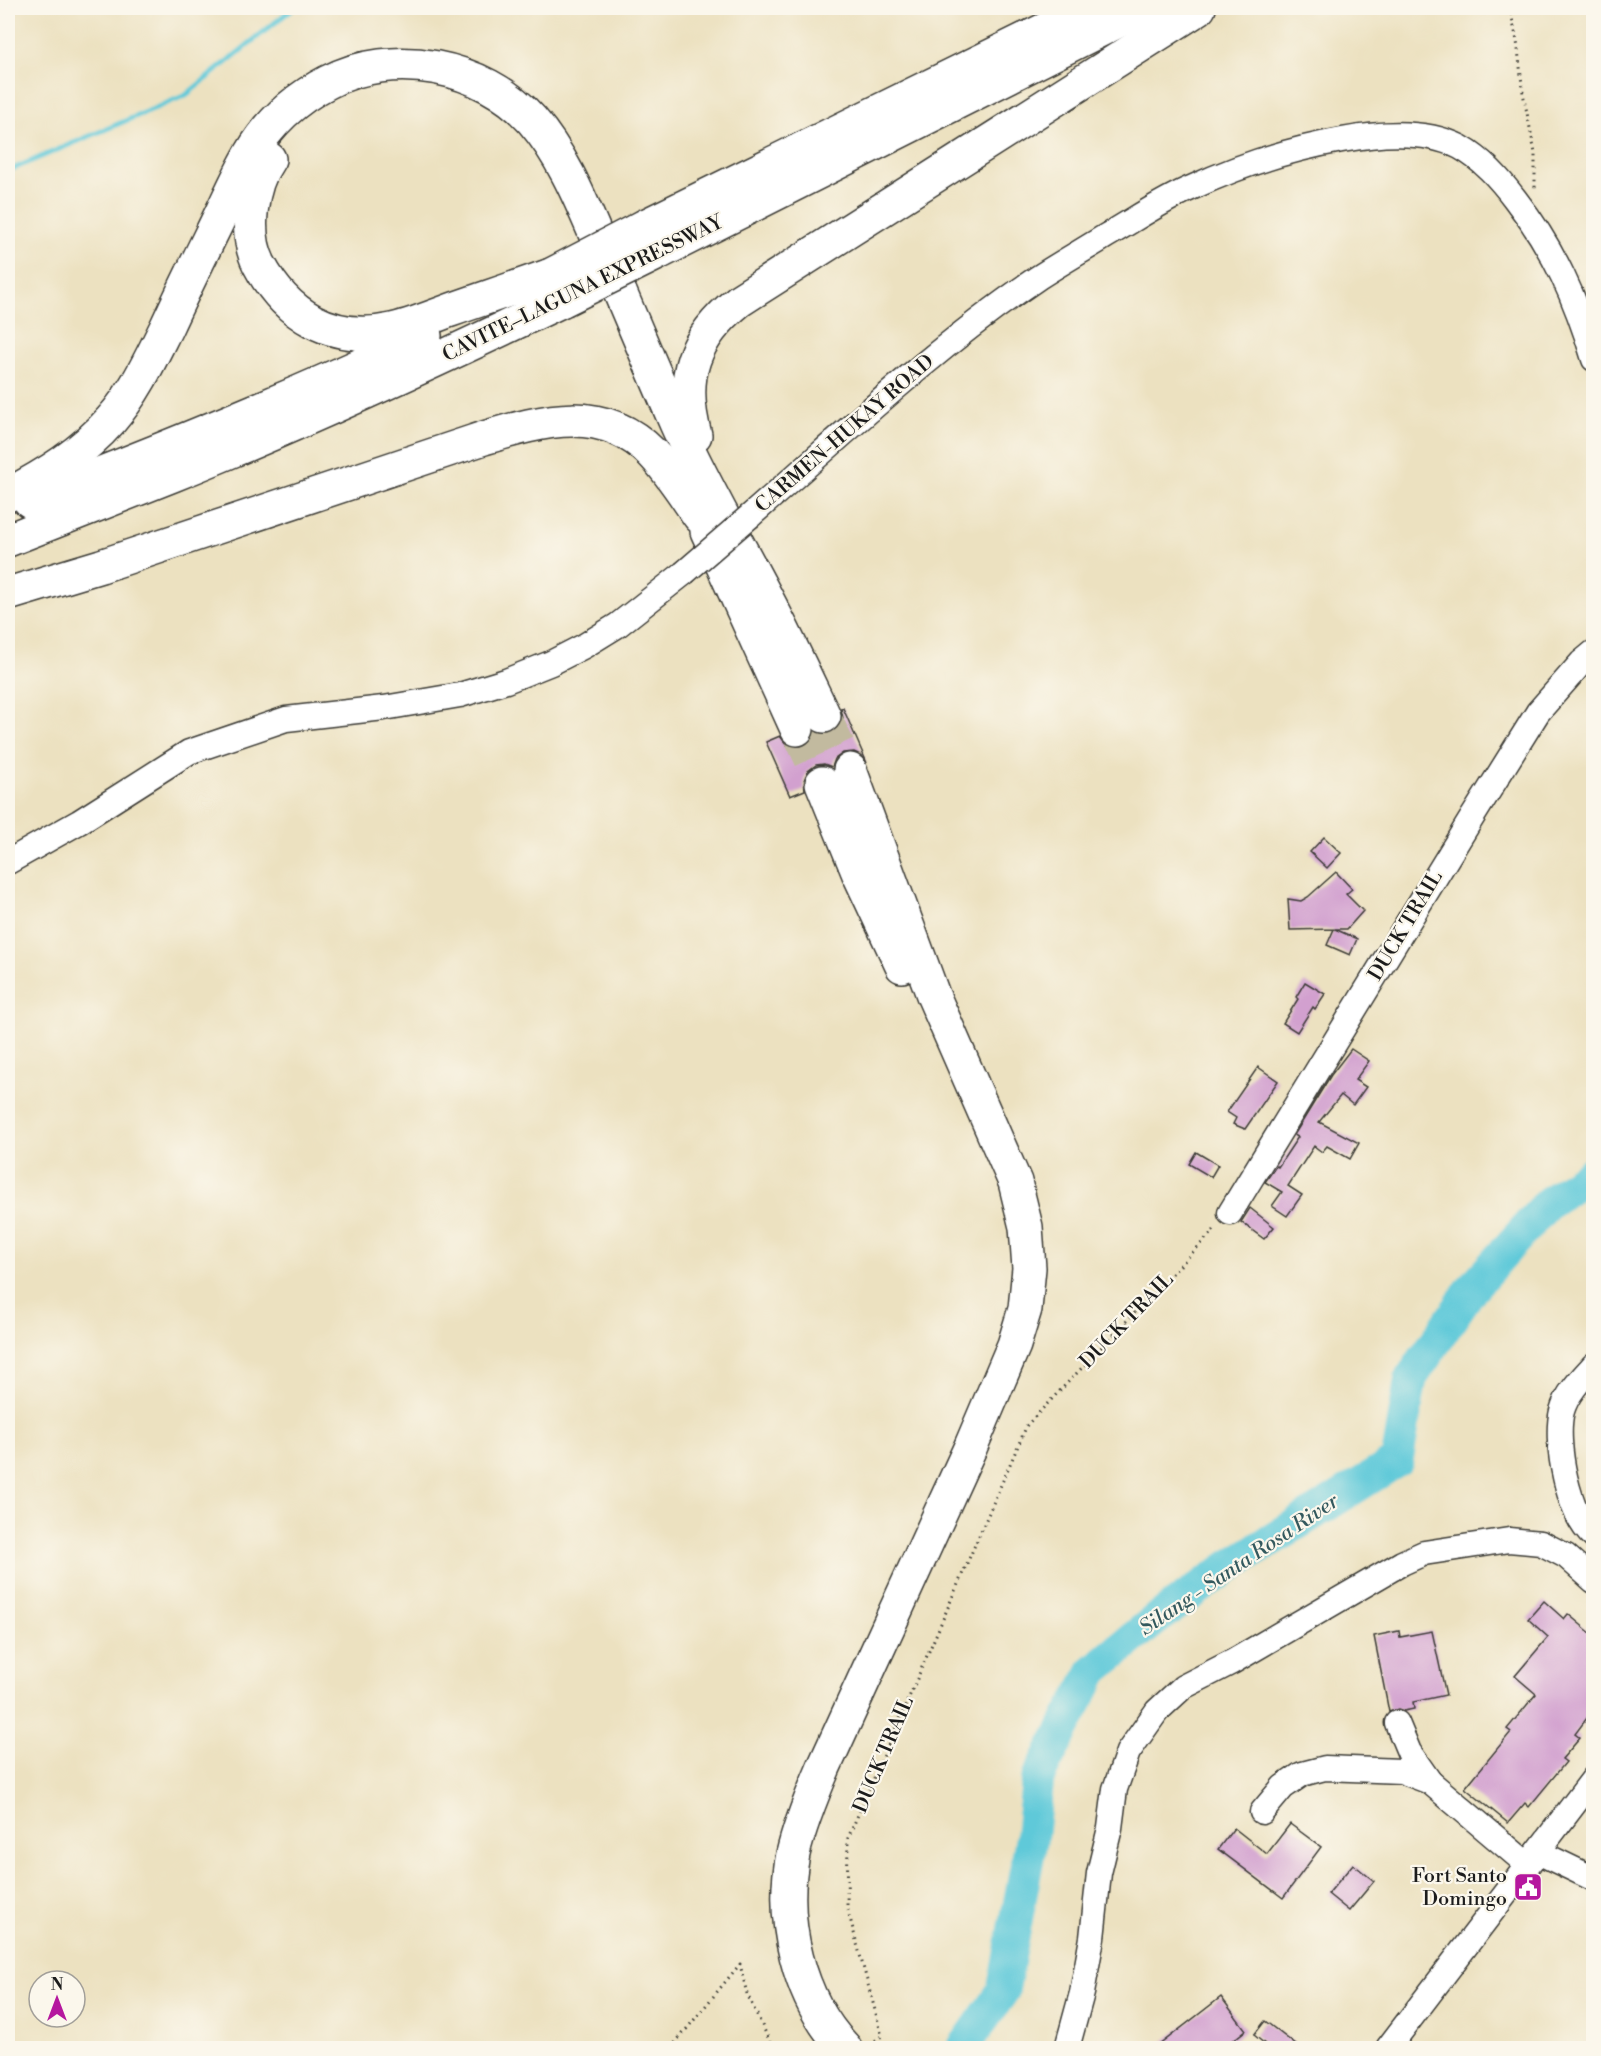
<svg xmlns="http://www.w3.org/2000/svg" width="1601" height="2056" font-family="'Libre Bodoni',serif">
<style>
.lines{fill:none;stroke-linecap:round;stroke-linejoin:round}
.stream{stroke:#5fc9d9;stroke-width:5}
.river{stroke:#5fc9d9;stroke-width:33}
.building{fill:#d2a0cf}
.highway-tunnel{stroke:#c2ba9f;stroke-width:33;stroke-dasharray:33 16;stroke-linecap:butt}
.minor-casing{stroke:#3b3a35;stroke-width:27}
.highway-casing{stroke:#3b3a35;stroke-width:36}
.path{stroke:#3b3a35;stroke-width:3;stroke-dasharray:1.5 4.5;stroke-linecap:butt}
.minor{stroke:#fff;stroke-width:24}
.highway{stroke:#fff;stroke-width:33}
.minor-bridge-casing{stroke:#3b3a35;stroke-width:27;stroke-linecap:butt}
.highway-bridge-casing{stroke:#3b3a35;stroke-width:36;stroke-linecap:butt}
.minor-bridge{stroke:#fff;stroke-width:24}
.highway-bridge{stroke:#fff;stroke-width:33}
.labels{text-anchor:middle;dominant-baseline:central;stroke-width:4.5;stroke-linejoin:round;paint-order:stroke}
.street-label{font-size:20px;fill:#1c1c1c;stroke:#fbf7ec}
.poi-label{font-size:20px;fill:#1c1c1c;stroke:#fbf7ec;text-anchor:end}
.water-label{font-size:21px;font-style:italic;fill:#33595e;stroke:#fbf7ec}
</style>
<rect width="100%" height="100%" fill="#fbf7ec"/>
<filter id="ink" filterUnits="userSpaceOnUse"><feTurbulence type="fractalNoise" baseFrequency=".0167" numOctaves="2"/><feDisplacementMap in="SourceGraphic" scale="12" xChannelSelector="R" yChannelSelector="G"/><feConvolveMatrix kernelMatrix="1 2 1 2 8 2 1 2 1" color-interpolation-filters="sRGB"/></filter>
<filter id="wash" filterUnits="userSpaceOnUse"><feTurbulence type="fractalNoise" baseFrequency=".008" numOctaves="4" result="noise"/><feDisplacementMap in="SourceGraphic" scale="24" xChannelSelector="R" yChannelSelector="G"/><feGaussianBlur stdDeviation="1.35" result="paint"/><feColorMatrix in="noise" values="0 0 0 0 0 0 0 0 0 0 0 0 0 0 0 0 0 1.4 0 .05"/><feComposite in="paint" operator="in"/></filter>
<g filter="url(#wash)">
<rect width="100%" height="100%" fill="#ece1c0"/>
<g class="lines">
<!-- stream -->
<path class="stream" d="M8,171L186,95L293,8"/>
<!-- river -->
<path class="river" d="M963,2048L1003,1991L1031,1841L1038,1778L1094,1670L1155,1620L1230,1566L1397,1461L1411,1378L1472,1288L1549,1202L1594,1171"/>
</g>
<g id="blocks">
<!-- building -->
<g class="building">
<path d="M843,708L867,763L861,755L854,752L843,753L835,759L832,767L824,764L816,765L808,771L804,780L805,790L790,796L766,742L780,736L787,745L796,748L804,746L812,740L815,732L823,735L831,733L839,727L843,718L841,709Z"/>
<path d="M1324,837L1341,853L1327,868L1310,852Z"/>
<path d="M1336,872L1352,889L1346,894L1363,911L1347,929H1335L1357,939L1350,955L1327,945L1334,929L1290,930L1288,899L1301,901L1308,897Z"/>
<path d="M1305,982L1325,994L1315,1009L1313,1007L1297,1032L1283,1023L1298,999L1296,997Z"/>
<path d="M1351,1049L1369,1061L1355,1080L1366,1087L1353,1105L1341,1095L1319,1122L1359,1143L1350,1159L1327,1146L1322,1152L1314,1146L1288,1186L1302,1195L1287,1216L1272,1206L1282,1192L1265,1182L1276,1166L1278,1167L1298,1137L1294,1135L1331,1075Z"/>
<path d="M1258,1067L1278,1081L1245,1129L1233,1124L1236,1118L1227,1112Z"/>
<path d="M1196,1152L1218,1165L1211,1177L1189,1164Z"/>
<path d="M1250,1208L1274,1227L1264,1239L1241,1222Z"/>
<path d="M1544,1601L1564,1619L1568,1614L1593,1635V1710L1575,1734L1580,1738L1562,1759L1566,1762L1529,1807L1525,1803L1508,1823L1465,1788L1511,1732L1507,1729L1536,1694L1515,1676L1548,1637L1528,1619Z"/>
<path d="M1399,1631L1400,1637L1432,1631L1446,1695L1413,1702L1414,1709L1404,1711L1398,1709L1389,1712L1374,1636Z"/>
<path d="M1290,1824L1321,1847L1283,1898L1218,1849L1234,1828L1267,1854Z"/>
<path d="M1353,1864L1374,1881L1349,1911L1328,1894Z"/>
<path d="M1221,1997L1246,2030L1222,2049H1154Z"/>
<path d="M1265,2021L1301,2049H1271L1254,2035Z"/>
</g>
</g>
</g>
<g filter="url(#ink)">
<use href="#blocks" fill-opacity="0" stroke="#3b3a35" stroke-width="1.5"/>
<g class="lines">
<!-- highway-tunnel -->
<g class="highway-tunnel">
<path d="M824,716L850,770"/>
<path d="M797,729L822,783"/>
</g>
<!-- minor casing -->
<g class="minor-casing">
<g id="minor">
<path d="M750,516C843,435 934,348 1036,279C1059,264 1082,251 1106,236C1134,220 1161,201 1191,188C1238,166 1291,149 1342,140C1379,133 1425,129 1460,147C1483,160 1499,178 1515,199C1554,249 1576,299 1594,359"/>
<path d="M8,862L79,822L189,752L286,719L384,708L460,695L506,681L551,663L584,646L618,625L684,573"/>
<path d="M1230,1213L1473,816L1538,712L1582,662L1594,652"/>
<path d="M1594,1365C1582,1378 1567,1393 1562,1411C1554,1442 1568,1516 1594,1537"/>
<path d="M1397,1723L1409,1752L1430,1782"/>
<path d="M1262,1812L1283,1787L1302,1774L1325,1768L1401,1771L1430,1782L1528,1865"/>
<path d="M1538,1852L1594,1879"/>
<path d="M1067,2048L1082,1993L1092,1938L1099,1873L1110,1828L1115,1789L1128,1752L1157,1711L1183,1687L1232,1662L1402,1563L1424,1553L1509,1540L1541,1543L1566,1556L1594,1581"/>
<path d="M1388,2048L1594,1778"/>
</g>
</g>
<!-- highway casing -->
<g class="highway-casing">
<g id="highway">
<path d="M269,159C250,186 244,234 259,264C286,315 332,343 391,330C411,326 431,317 451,310C485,298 518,287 551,275"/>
<path d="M647,225L1089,8"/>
<path d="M660,252L1144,8"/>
<path d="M695,435C679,376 693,338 740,300L1199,8"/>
<path d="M8,495C46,475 82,453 111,420C135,393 150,360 166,328C184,289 203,251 222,212C231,193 240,173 251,154C269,123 295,99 328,82C393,48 483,65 532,120C565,158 583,206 603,252C627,309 651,366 676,423C703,484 737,541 768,601C788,639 806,678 824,716"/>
<path d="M30,501C163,450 295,396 425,336"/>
<path d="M707,531L797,729"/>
<path d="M8,540C63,518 118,497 173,475C305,422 434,362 563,300"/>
<path d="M8,594L101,566L484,438C544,420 603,403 653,454C671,473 685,496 700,517"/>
<path d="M822,783L858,872L902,966"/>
<path d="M845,2048C798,1999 780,1920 793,1854C800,1824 812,1795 824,1767L971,1446L1014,1345L1025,1309L1029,1268L1026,1227L1015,1182L933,995L850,770"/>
</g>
</g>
<!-- path -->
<g class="path">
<path d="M1510,8L1517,41L1523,93L1535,153V188"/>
<path d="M870,2044L882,2036L847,1907L848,1838L1027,1425L1217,1227"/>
<path d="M671,2048L740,1964L747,1994L773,2048"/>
</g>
<!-- minor -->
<use href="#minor" class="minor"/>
<!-- highway -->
<use href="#highway" class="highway"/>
<!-- minor-bridge casing -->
<g class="minor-bridge-casing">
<path id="minor-bridge" d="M684,573L750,516"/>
</g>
<!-- highway-bridge casing -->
<g class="highway-bridge-casing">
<g id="highway-bridge">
<path d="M551,275L647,225"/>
<path d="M563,300L660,252"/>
</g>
</g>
<!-- minor-bridge -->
<use href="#minor-bridge" class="minor-bridge"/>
<!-- highway-bridge -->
<use href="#highway-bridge" class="highway-bridge"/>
</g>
</g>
<!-- icons -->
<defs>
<g id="civic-square" transform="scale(1.5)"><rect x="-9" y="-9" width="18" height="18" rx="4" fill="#b5179e" stroke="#fbf7ec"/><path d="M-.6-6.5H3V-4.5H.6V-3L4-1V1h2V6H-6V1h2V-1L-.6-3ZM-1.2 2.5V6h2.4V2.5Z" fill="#fff"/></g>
</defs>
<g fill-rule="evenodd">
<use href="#civic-square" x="1528" y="1887"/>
</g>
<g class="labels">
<!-- street labels -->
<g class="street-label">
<text transform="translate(583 289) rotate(-26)">CAVITE–LAGUNA EXPRESSWAY</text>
<text transform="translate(845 434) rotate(-41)">CARMEN-HUKAY ROAD</text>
<text transform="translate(1406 926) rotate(-59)">DUCK TRAIL</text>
<text transform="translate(1127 1321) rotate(-46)">DUCK TRAIL</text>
<text transform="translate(884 1755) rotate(-67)">DUCK TRAIL</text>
</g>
<!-- poi labels -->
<g class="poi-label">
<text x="1507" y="1876">Fort Santo<tspan x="1507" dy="23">Domingo</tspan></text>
</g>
<!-- water labels -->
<g class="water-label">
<text transform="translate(1239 1565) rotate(-34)">Silang - Santa Rosa River</text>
</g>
</g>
<!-- margin -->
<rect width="1601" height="2056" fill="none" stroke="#fbf7ec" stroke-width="30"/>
<!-- north arrow -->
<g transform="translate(57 1999)"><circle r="28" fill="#fbf7ec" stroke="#a29f99" stroke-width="1.5"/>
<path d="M0-4.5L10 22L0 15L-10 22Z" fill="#b5179e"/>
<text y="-9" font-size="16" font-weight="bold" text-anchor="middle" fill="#1c1c1c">N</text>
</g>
</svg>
